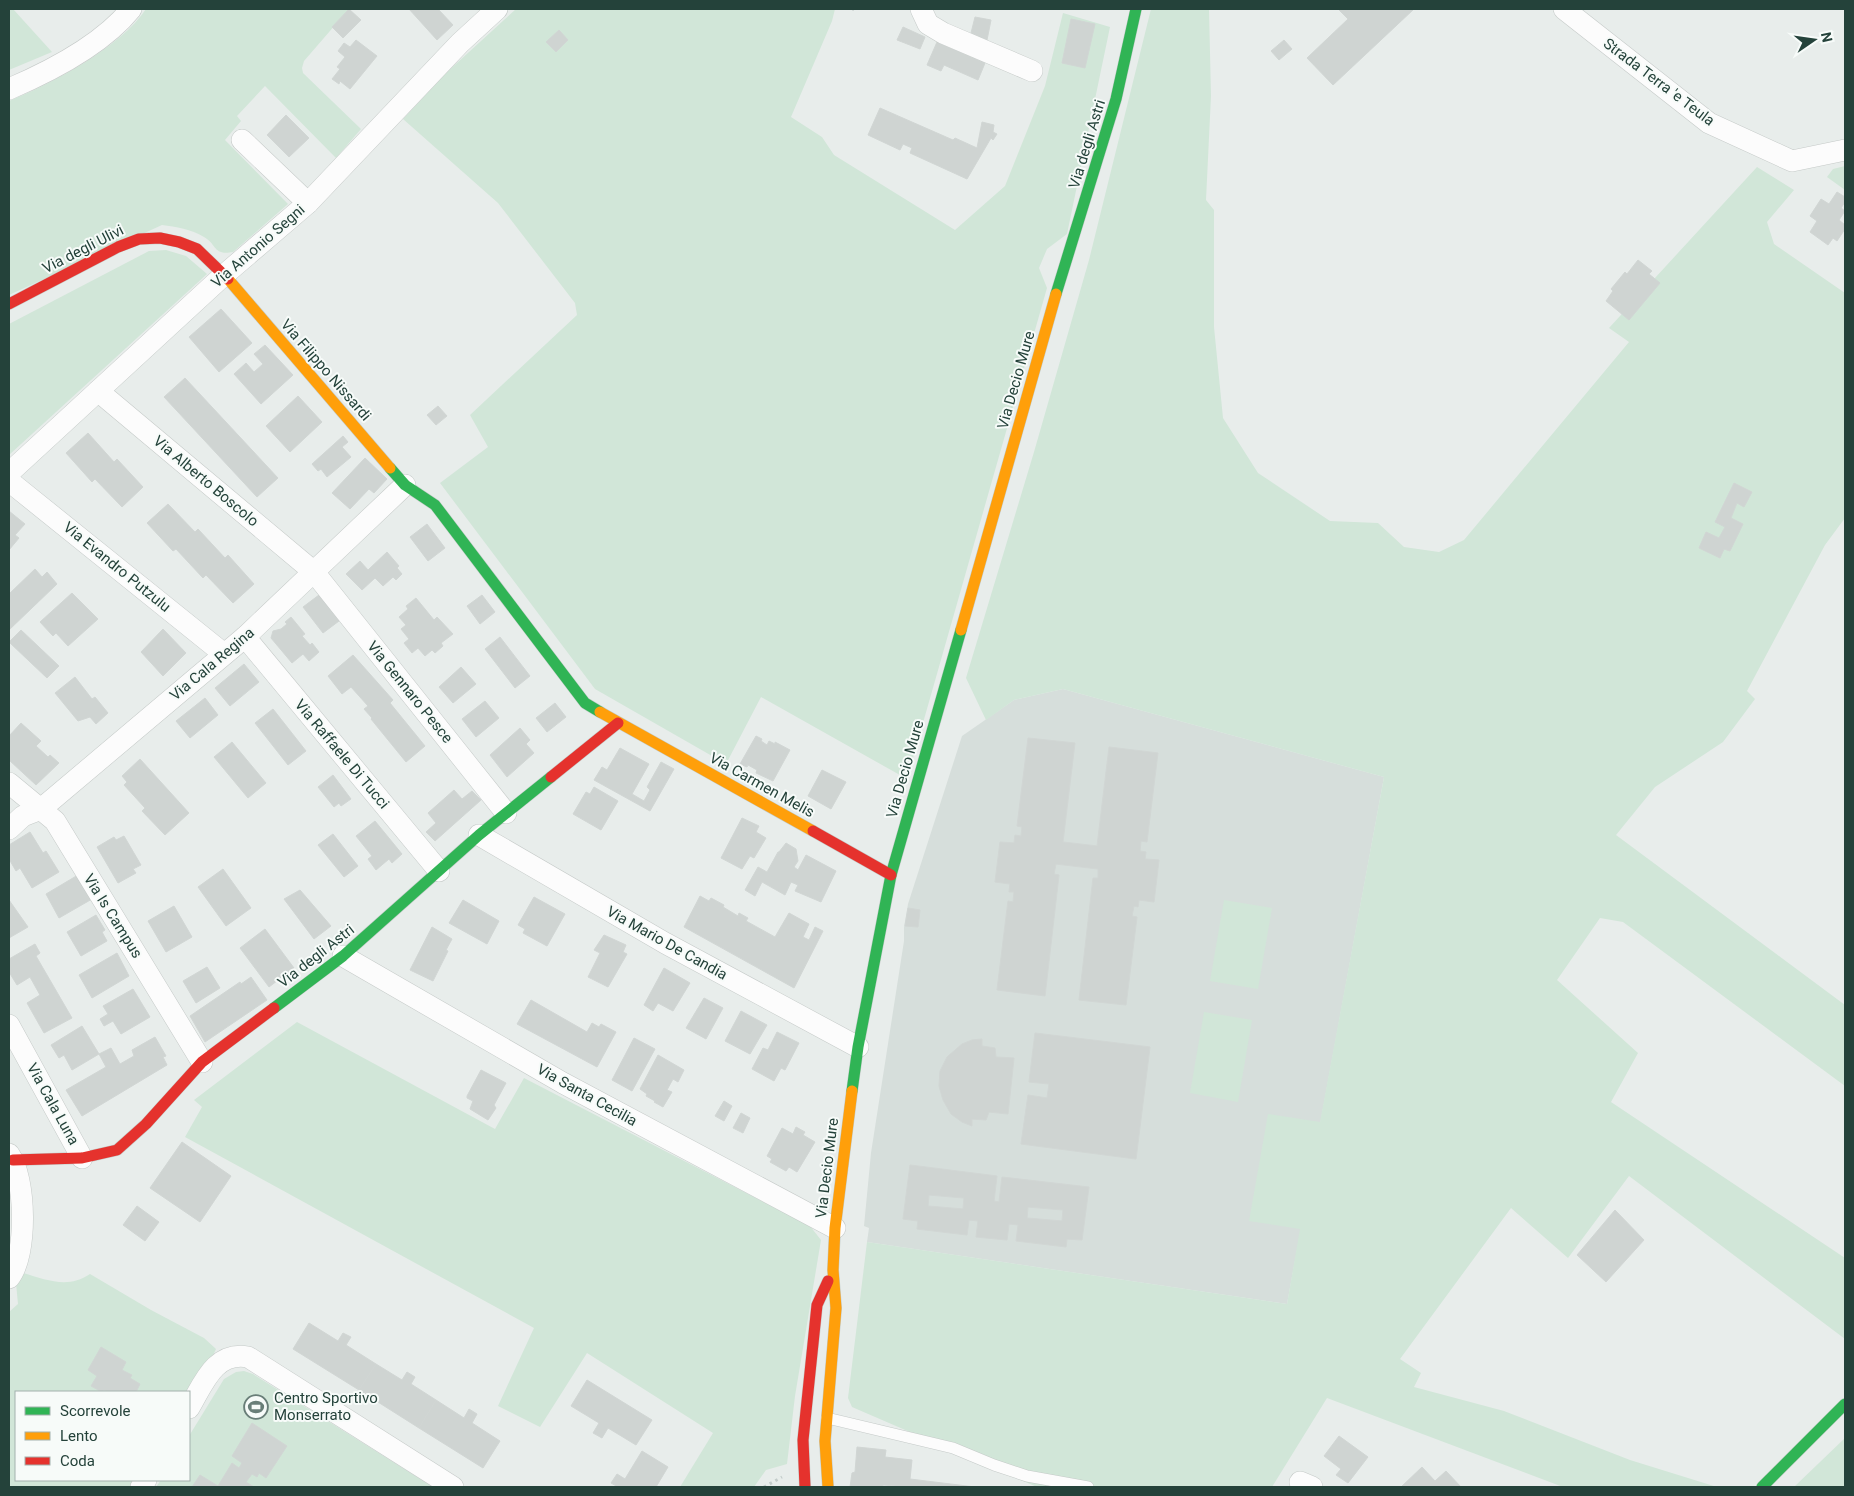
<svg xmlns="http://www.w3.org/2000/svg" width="1854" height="1496" font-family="Roboto,sans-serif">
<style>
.built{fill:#d6dedb}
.green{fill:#d1e6d8}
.building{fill:#cfd4d2;stroke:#d1d6d4;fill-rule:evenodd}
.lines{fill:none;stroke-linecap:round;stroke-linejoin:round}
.lane-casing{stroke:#c5cac8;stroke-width:12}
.street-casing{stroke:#c5cac8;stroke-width:22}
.fast-casing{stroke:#c3cbc8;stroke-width:12}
.slow-casing{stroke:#c3cbc8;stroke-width:12}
.jam-casing{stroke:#c3cbc8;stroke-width:12}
.path{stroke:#c3ccca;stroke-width:3;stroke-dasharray:2.5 4;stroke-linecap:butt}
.lane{stroke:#fcfcfc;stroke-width:11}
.street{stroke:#fcfcfc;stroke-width:21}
.fast{stroke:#30b455;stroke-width:11}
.slow{stroke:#ff9f0a;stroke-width:11}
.jam{stroke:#e5322d;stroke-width:11}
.labels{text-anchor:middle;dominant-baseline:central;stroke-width:4;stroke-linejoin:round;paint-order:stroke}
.street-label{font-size:15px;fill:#24423a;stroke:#f7fbf9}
.poi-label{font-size:15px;fill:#24423a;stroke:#f7fbf9;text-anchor:start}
</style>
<rect width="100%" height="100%" fill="#e8edeb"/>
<!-- built -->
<path class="built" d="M1063,689L1384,777L1287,1304L867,1242L869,1228L864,1226L871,1153L904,941V927L908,904L962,736L1014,700Z"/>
<!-- green -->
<g class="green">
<path d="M9,9H13L52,52L9,70Z"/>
<path d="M146,9H349L304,61L302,68L303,73L361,129L336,158L265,86L237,116L241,121L225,140L288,204L233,252C213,256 217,244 204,237C191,229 176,227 162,225L9,295V101C51,84 121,47 146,9Z"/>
<path d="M516,9H835L832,21L791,117L822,137L834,155L955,230L1005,186L1045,86L1063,13L1110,27L1067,234L1047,249L1039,268L1047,288L907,779L761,697L726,764L595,689L440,483L488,447L470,415L577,315L575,303L498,203L403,119L446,73Z"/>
<path d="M1151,9H1209L1211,96L1206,200L1214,210V327L1223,418L1258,473L1330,521L1378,523L1404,547L1439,552L1464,540L1629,342L1609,328L1757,167L1794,190L1767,222L1774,244L1845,293V518L1825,545L1747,691L1755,699L1723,742L1655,787L1616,835L1845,1005V1086L1623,922L1600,918L1557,980L1638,1053L1611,1102L1845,1258V1339L1629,1176L1568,1258L1511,1208L1400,1359L1421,1373L1414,1387L1504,1411L1630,1460L1717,1487H1563L1327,1398L1272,1487H1037L852,1407L848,1398L867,1242L1287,1304L1300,1229L1249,1221L1268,1114L1320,1122L1384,777L1063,689L1014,700L986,720L966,678L1034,452L1089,260Z"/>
<path d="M1845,166V190L1827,177L1833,169Z"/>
<path d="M166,250L186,256L207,274L9,455V324L149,251Z"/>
<path d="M1224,900L1272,908L1258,989L1210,981Z"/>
<path d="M1204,1012L1252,1020L1238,1102L1190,1093Z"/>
<path d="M297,1022L495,1129L524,1078L810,1226L821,1240L795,1396L787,1464L766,1470L754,1487H680L713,1433L587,1353L540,1427L498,1406L534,1328L185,1137L202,1107L194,1100Z"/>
<path d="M23,1273C47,1280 68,1289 90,1274L151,1310L204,1338L216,1349L209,1364L189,1392H16V1480H135L130,1487H9V1312L18,1304L16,1283Z"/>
<path d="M244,1371L253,1374L433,1487H156L161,1480H189V1436L224,1379L236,1372Z"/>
<path d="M1845,1438V1487H1794Z"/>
</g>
<!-- building -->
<g class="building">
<path d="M349,9L361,20L343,38L332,27Z"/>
<path d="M409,9H438L453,25L437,40Z"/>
<path d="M1340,9H1414L1333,85L1307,58L1348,19L1339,10Z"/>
<path d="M975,17L991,20L987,40L971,33Z"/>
<path d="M1071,19L1095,24L1085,68L1062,63Z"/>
<path d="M903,27L925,37L920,49L897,40Z"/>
<path d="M559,30L568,40L556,52L546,42Z"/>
<path d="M356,40L377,56L350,89L340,81L339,84L332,79L340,69L337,67L345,57L338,51L344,43L350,47Z"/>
<path d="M1284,40L1292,49L1279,60L1271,51Z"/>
<path d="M937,42L985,63L978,80L944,65L941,71L927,65Z"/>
<path d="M880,108L953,140L955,138L977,148L982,122L994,125L993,132L997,134L993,140L991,138L967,179L910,153L912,148L903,144L900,150L868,135Z"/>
<path d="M286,115L309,138L289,157L267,135Z"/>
<path d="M1837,192L1845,197V202L1841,208L1845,211L1839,220L1845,225V229L1837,241L1833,238L1828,245L1810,232L1817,221L1810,216L1821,199L1829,204Z"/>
<path d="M1638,260L1652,271L1649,274L1660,283L1629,320L1606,301L1613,291L1611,289L1625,272L1627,274Z"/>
<path d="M221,309L252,343L219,372L189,337Z"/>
<path d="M265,345L293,375L261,404L234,374L246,363L254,372L263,364L254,354Z"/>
<path d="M185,378L278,478L257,497L164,397Z"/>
<path d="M298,396L322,422L290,452L266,426Z"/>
<path d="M438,406L447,416L436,425L427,415Z"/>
<path d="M88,433L114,462L117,459L143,487L122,507L95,479L92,482L66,453Z"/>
<path d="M343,436L348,442L342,447L351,457L327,477L321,469L318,471L312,464Z"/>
<path d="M365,458L387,479L374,493L369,489L350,509L332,493Z"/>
<path d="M1734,483L1752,492L1744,507L1737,503L1731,518L1743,524L1730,551L1724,549L1720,558L1699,548L1706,532L1719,538L1725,527L1715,522Z"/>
<path d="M168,504L195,532L198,529L225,558L228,555L254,584L233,603L206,575L203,578L176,549L173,551L147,523Z"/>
<path d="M9,511L25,524L15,535L19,538L9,550Z"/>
<path d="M427,524L445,548L428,561L410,537Z"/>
<path d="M387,552L399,566L397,568L402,574L396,580L393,577L383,586L375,578L362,590L346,574L360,561L368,570Z"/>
<path d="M35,569L42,577L47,572L57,584L9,630V594Z"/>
<path d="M72,593L98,619L68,646L56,633L53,636L40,622Z"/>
<path d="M319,595L339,621L323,633L303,607Z"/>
<path d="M482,595L495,612L480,624L467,606Z"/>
<path d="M416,598L434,620L437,617L453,634L441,643L443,646L435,653L432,650L425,656L418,648L412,653L404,643L409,639L401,629L406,625L399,617L408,609L406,606Z"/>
<path d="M291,617L305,634L302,636L310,645L312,643L319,652L309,661L303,654L292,663L271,638L273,631L281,629L287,624L285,622Z"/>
<path d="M163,629L186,653L163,676L141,652Z"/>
<path d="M21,630L59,666L47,678L9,642Z"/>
<path d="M500,637L530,676L515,688L485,649Z"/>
<path d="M353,655L393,700L390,703L425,746L406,762L371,719L372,718L364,709L368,706L351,687L342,694L328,676Z"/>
<path d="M244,664L259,682L230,706L215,688Z"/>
<path d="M461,667L476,684L453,703L439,687Z"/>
<path d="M75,677L92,699L95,697L108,713L96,724L90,717L78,721L55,693Z"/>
<path d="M205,698L218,715L190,738L176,721Z"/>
<path d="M485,701L499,718L476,737L462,719Z"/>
<path d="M555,703L566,717L547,732L536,718Z"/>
<path d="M273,709L306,751L288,765L255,723Z"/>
<path d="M21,723L41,741L36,746L48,757L50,755L59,763L36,785L9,760V736Z"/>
<path d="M520,728L530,740L526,744L534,753L507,777L490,755Z"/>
<path d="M756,736L762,739L761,741L767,745L769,741L775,744V742L790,750L773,781L756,773L757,770L748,765L747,767L740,764Z"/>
<path d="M1028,738L1075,743L1063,842L1097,846L1109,747L1158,753L1147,842L1141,841L1140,851L1146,852L1145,859L1159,860L1154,902L1139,900L1138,907L1134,906L1132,916L1137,917L1126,1005L1079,1000L1093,878H1098V869L1056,864L1054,874L1059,875L1045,996L997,990L1008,901L1013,902L1014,892H1009L1010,884L995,882L1000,842L1014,843L1015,835L1021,836L1022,827L1017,826Z"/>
<path d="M232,742L266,783L248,798L214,757Z"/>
<path d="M620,748L649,764L632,794L644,801L650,790L647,787L661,762L674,769L650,811L594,780L602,767L607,770Z"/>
<path d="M140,759L189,813L165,835L142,811L145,808L124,785L127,782L122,776Z"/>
<path d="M822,770L846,782L831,809L808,796Z"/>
<path d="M333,775L351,799L341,806L339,803L334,807L318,787Z"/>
<path d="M594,787L618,801L601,830L573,814L586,792L590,794Z"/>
<path d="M454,790L462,799L472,791L481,800L435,841L426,832L436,823L428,813Z"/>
<path d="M742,818L759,826L756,832L766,838L754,858L750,856L742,869L721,858Z"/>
<path d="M375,821L402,854L392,863L389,859L376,870L368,859L372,856L356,836Z"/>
<path d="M30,832L43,853L46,851L59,872L32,888L20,868L16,871L9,859V845Z"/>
<path d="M333,834L358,866L344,877L318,845Z"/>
<path d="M124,836L141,865L133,869L136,873L118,883L97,847L114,837L116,840Z"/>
<path d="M786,843L796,849L798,861L794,867L798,870L806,855L836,871L821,902L795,891L798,885L791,882L785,895L762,882L755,896L745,890L758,867L767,872L778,852H779Z"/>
<path d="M223,869L251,908L226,926L198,887Z"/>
<path d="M78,875L92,899L59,918L46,894Z"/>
<path d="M300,890L331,926L314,939L284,899Z"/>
<path d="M700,896L709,901L711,898L724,905L723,907L738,916L739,913L748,918L746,921L775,937L789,913L809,924L803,937L809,940L815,927L823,931L794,988L684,927Z"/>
<path d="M534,897L565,914L547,946L523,933L525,929L518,925Z"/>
<path d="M9,900L28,927L9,938Z"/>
<path d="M463,900L499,921L487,944L449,923Z"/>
<path d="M174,906L192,937L166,952L148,921Z"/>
<path d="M908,908L920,910L918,927L905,926Z"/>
<path d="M96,915L105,930L102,932L107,941L81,956L67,932Z"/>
<path d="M432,927L452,939L446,950L448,951L433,981L410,970Z"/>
<path d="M265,929L294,968L269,987L240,948Z"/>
<path d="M604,935L626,945L623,952L627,954L608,987L588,977L600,953L594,950Z"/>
<path d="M35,944L40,953L36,956L72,1018L44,1033L27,1003L40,995L30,977L17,985L9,972V959Z"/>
<path d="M117,953L129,976L92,998L79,975Z"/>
<path d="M207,967L220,988L196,1003L183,981Z"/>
<path d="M664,968L690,983L673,1011L658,1003L653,1011L644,1005Z"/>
<path d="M251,977L267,1000L205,1042L190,1016L240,982L241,984Z"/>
<path d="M133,989L150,1017L121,1034L113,1021L104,1026L100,1019L108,1014L103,1006Z"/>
<path d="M704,998L723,1008L706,1039L686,1028Z"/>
<path d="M531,1000L587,1032L592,1023L599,1027L601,1024L616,1032L597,1067L517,1024Z"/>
<path d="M741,1011L767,1025L750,1054L725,1041Z"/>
<path d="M82,1026L99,1054L72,1070L64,1055L59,1058L51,1045Z"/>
<path d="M777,1032L799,1043L785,1070L781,1068L774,1081L752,1069L763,1048L768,1050Z"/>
<path d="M1035,1033L1150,1047L1136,1159L1021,1144L1028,1095L1047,1098L1049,1084L1029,1082Z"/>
<path d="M155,1037L166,1056L163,1057L167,1065L82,1116L66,1090L106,1067L99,1054L111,1048L120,1064L134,1056L132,1050Z"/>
<path d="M634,1038L655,1049L632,1091L612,1080Z"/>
<path d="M982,1039V1046L995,1048L996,1057L1014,1058L1008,1114L989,1112L986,1120L972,1119V1126L962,1122L951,1114L943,1100L939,1086L940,1071L947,1057L962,1044L972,1040Z"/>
<path d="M658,1055L684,1070L678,1082L673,1079L667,1090L672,1092L663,1107L654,1102L655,1101L646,1096L647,1094L640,1089Z"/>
<path d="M481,1070L506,1083L494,1105L496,1108L488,1120L470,1109L473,1101L467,1098V1096Z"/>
<path d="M724,1101L732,1106L724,1121L715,1116Z"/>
<path d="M741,1113L750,1118L743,1133L733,1128Z"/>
<path d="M796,1127L805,1132L803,1135L815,1142L797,1172L789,1167L786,1171L770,1162L772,1159L767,1156L782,1128L793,1134Z"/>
<path d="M182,1142L231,1176L200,1222L150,1188Z"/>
<path d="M910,1165L997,1176L994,1201L999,1202L1002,1177L1089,1187L1082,1240L1067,1239L1066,1247L1016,1241L1018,1225L1009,1224L1007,1240L976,1237L978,1221L969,1220L967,1235L917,1229L918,1221L903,1219ZM929,1195L964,1198L963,1209L928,1206ZM1028,1207L1063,1210L1062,1221L1027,1218Z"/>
<path d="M137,1206L159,1222L145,1241L123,1225Z"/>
<path d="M1615,1210L1644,1240L1606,1282L1577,1255Z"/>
<path d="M309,1323L338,1341L343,1333L351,1337L346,1345L376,1364L359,1390L293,1349Z"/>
<path d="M101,1347L126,1362L122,1370L132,1375L130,1378L140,1384L136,1392H108L104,1390L102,1392L91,1386L97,1376L88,1370Z"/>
<path d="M376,1364L402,1380L407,1372L415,1377L411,1384L436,1400L419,1428L359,1390Z"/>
<path d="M587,1380L652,1420L636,1445L608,1428L602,1438L593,1433L599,1423L571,1406Z"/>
<path d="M436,1400L464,1418L469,1409L477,1414L472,1423L500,1441L483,1468L419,1428Z"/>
<path d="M252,1423L287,1446L266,1478L259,1473L257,1477L252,1474L246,1482L254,1487H220L218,1486L232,1463L239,1468L242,1463L232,1456Z"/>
<path d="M1339,1436L1368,1457L1348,1483L1336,1475L1341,1469L1324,1456Z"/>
<path d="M857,1447L886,1450L885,1457L912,1460L910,1479L975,1487H907L883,1485V1487H850L852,1473L855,1472Z"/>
<path d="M642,1451L668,1467L656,1487H618L611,1483L617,1474L625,1479Z"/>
<path d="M1422,1467L1435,1481L1446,1471L1461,1487H1401Z"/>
<path d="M200,1475L218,1486L220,1487H192Z"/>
</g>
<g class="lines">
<!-- lane casing -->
<g class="lane-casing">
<path id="lane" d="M827,1418L953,1448L994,1465L1027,1476L1088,1487"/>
</g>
<!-- street casing -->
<g class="street-casing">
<g id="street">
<path d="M921,9L928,24L943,33L1032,71"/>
<path d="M1564,9L1709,123L1792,161L1845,150"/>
<path d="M9,89C51,71 102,45 131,9"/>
<path d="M242,140L308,203"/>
<path d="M98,391L314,572L506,813"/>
<path d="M9,473L224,275L308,203L460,43L497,9"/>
<path d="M9,481L224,654"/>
<path d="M245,637L439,871"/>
<path d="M9,783L55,821L202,1062"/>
<path d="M9,829L23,816L41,809L245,637L405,485"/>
<path d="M479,835L665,943L858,1047"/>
<path d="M343,956L563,1083L835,1228"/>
<path d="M9,1025L82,1158"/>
<path d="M9,1154C26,1178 28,1255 9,1278"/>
<path d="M189,1408C203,1385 214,1351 248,1357L453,1487"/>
<path d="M1300,1482L1312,1487"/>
<path d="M141,1487L146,1480"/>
</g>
</g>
<!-- fast casing -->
<g class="fast-casing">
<g id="fast">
<path d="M1056,294L1116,99L1136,9"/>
<path d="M390,468L405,485L435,505L585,703L600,712"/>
<path d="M274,1008L343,956L479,835L551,777"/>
<path d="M852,1091L858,1047L891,875L961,630"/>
<path d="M1762,1487L1845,1404"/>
</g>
</g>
<!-- slow casing -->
<g class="slow-casing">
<g id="slow">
<path d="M228,279L390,468"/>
<path d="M961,630L1056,294"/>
<path d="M600,712L813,831"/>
<path d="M828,1487L825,1441L836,1308L833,1270L835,1228L852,1091"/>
</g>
</g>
<!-- jam casing -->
<g class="jam-casing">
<g id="jam">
<path d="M9,304L118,247L139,239L160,238L179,242L197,249L228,279"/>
<path d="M551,777L618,723"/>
<path d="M813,831L891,875"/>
<path d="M13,1160L82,1158L117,1150L146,1124L202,1062L274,1008"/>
<path d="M805,1487L803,1440L817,1305L828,1281"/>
</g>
</g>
<!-- path -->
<g class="path">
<path d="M852,10L853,9"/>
<path d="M764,1487L782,1477"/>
</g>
<!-- lane -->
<use href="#lane" class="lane"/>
<!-- street -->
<use href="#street" class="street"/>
<!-- fast -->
<use href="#fast" class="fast"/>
<!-- slow -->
<use href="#slow" class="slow"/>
<!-- jam -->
<use href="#jam" class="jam"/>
</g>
<!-- icons -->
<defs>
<g id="stadium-ring" transform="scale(1.25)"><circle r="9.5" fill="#f7fbf9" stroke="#697e78" stroke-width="1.5"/><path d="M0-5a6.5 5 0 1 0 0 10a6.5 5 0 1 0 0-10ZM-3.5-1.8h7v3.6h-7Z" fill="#697e78"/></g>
</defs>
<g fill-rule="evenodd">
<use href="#stadium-ring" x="256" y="1407"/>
</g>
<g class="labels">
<!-- street labels -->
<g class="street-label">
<text transform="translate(1659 82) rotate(37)">Strada Terra 'e Teula</text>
<text transform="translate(1087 144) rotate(-73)">Via degli Astri</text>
<text transform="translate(258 246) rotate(-41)">Via Antonio Segni</text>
<text transform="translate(83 249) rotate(-27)">Via degli Ulivi</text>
<text transform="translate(326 370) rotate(49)">Via Filippo Nissardi</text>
<text transform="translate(1016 380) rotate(-74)">Via Decio Mure</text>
<text transform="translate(206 481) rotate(40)">Via Alberto Boscolo</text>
<text transform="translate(117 567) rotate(39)">Via Evandro Putzulu</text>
<text transform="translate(212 664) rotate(-40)">Via Cala Regina</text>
<text transform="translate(410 692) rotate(51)">Via Gennaro Pesce</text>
<text transform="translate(342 754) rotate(50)">Via Raffaele Di Tucci</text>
<text transform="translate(905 769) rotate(-74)">Via Decio Mure</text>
<text transform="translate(762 785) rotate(29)">Via Carmen Melis</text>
<text transform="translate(113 916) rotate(58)">Via Is Campus</text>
<text transform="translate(667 943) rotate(29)">Via Mario De Candia</text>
<text transform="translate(316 956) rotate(-38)">Via degli Astri</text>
<text transform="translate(587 1095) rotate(29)">Via Santa Cecilia</text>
<text transform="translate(53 1104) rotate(61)">Via Cala Luna</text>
<text transform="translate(827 1168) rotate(-83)">Via Decio Mure</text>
</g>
<!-- poi labels -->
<g class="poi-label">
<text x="274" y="1398">Centro Sportivo<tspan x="274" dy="17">Monserrato</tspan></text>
</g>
</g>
<!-- border -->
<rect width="1854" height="1496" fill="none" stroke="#24423a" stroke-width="20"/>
<!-- legend -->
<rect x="15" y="1391" width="175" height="90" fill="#f7fbf9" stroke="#a3b1ad"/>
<rect x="25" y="1407" width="25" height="8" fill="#30b455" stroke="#a3b1ad"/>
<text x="60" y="1416" font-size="15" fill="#24423a">Scorrevole</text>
<rect x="25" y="1432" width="25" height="8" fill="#ff9f0a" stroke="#a3b1ad"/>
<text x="60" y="1441" font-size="15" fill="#24423a">Lento</text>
<rect x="25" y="1457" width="25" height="8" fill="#e5322d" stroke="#a3b1ad"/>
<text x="60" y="1466" font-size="15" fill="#24423a">Coda</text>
<!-- north arrow -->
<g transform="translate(1814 40) rotate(77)" stroke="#f7fbf9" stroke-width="4" paint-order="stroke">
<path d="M0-4L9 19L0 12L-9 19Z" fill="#24423a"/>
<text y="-8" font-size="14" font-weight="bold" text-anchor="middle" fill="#24423a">N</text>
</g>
</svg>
